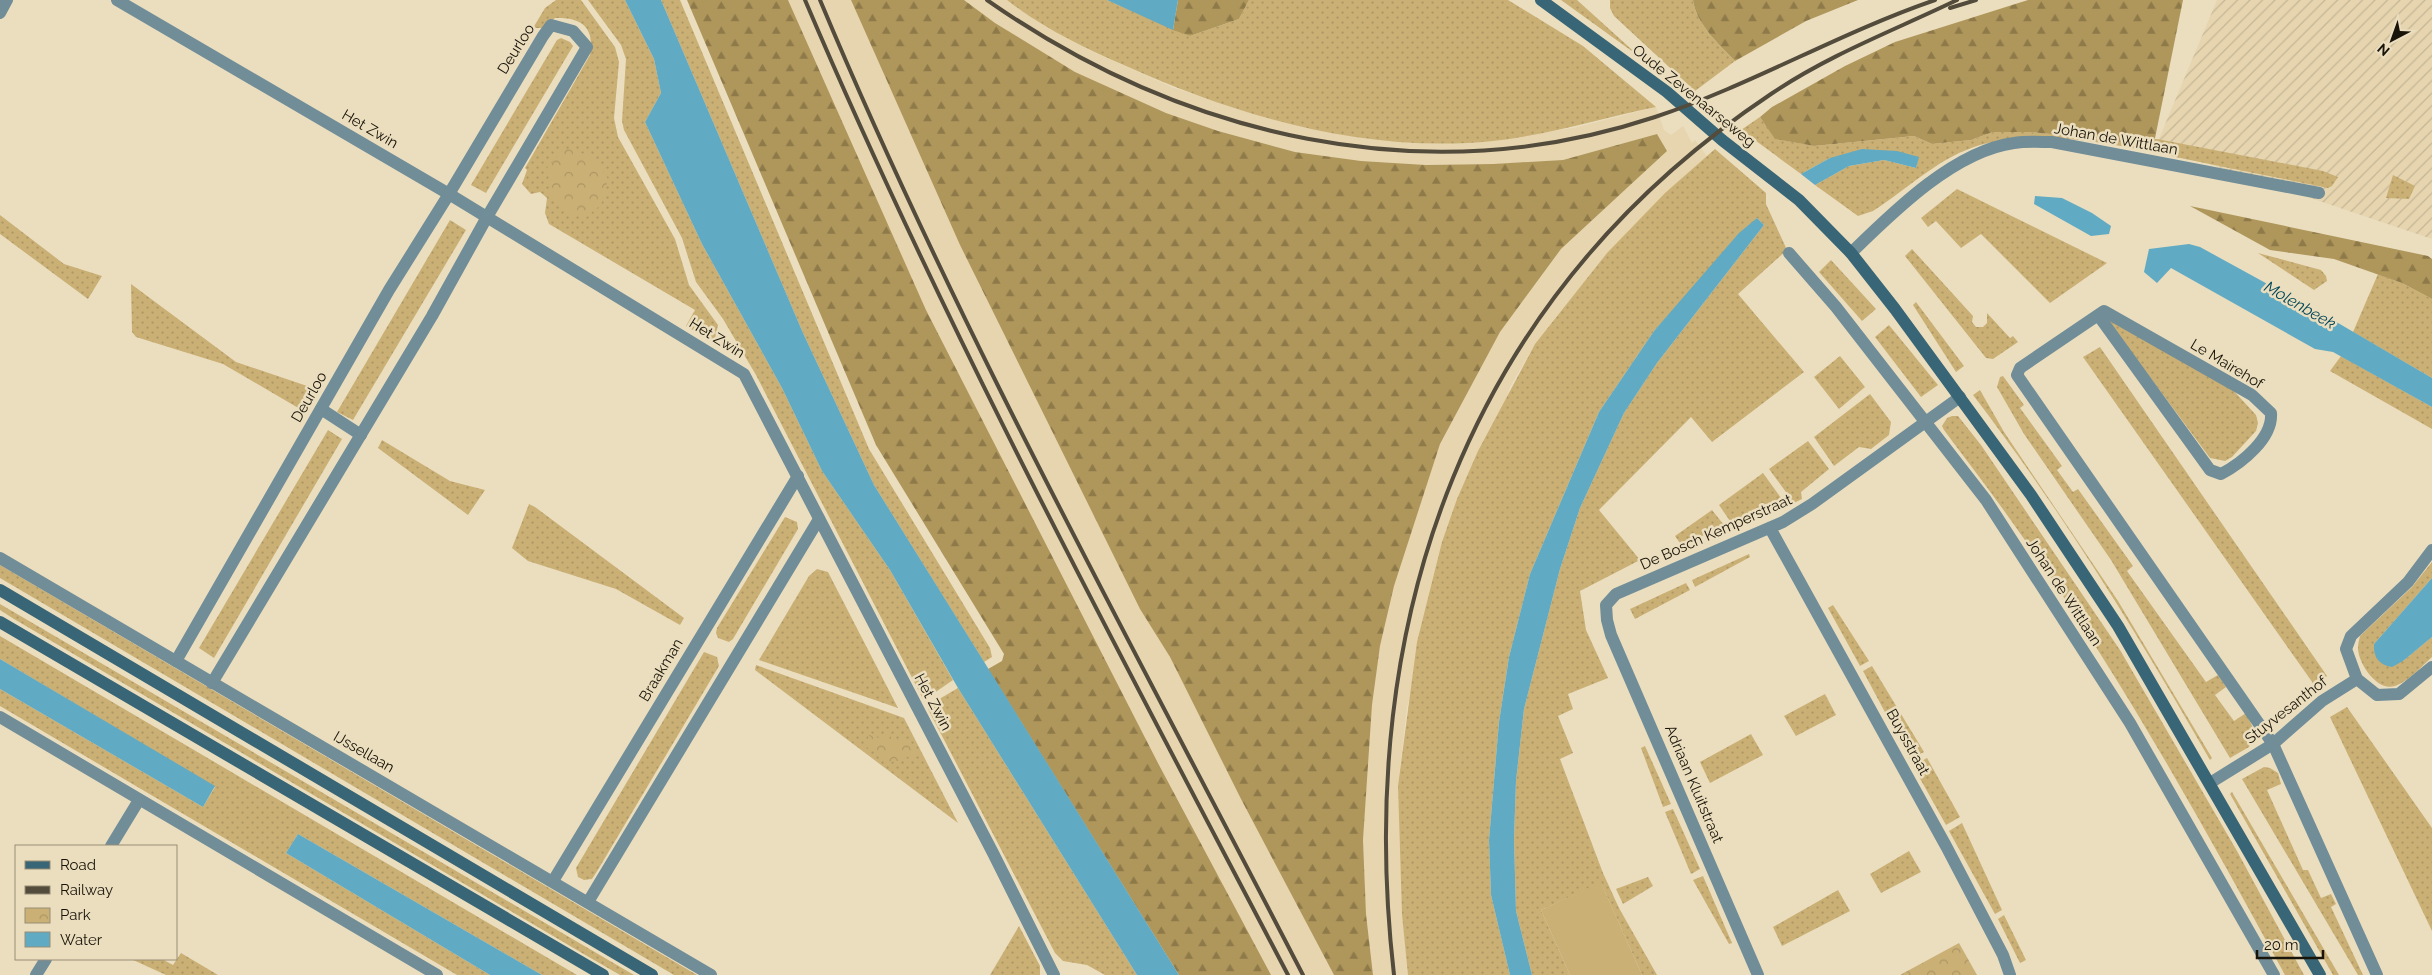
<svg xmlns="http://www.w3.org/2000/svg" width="2432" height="975" font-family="Raleway,sans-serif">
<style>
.built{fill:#e6d5af}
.industrial{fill:url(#industrial-furrows)}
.grass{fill:url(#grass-dots)}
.forest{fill:url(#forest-firs)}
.park{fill:url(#park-crowns)}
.pitch{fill:#cab075}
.water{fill:#60aac4}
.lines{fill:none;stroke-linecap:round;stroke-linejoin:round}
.street{stroke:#708d98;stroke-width:12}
.secondary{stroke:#386676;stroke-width:12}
.rail{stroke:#534b3b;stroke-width:4}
.labels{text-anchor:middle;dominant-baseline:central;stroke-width:5;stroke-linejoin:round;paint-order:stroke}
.street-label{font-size:15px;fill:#191409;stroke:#ebdebf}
.water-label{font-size:16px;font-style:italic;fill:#004658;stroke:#ebdebf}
</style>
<defs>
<pattern id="industrial-furrows" width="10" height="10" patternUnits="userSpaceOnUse" patternTransform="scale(1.25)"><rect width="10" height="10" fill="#e6d5af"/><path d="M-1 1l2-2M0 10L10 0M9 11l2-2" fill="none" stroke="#c5b695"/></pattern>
<pattern id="grass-dots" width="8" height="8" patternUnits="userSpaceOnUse" patternTransform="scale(1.25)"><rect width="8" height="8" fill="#cab075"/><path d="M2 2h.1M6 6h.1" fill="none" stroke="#ad9664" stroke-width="1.8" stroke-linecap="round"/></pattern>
<pattern id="forest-firs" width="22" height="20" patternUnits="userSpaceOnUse" patternTransform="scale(1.25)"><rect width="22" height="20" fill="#af965b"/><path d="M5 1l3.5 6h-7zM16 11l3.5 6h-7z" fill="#8e7949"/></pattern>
<pattern id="park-crowns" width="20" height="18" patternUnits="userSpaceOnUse" patternTransform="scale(1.25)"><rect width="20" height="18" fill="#cab075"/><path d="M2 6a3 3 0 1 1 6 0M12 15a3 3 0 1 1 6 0" fill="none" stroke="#ad9664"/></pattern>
</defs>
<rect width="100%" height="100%" fill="#ebdebf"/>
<!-- built -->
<g class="built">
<path d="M788,0H851L960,245L1140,609L1170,657L1241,799L1334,975H1271L1159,765L926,310Z"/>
<path d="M964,0H1007L1045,26L1087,49L1174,88L1303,127L1363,138L1428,143L1492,141L1573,128L1656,107L1664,130L1671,135L1683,126L1692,143L1695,140L1707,156L1665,193L1607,253L1535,344L1510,387L1407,707L1398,786L1402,915L1408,975H1373L1366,914L1363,840L1372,705L1380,646L1394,586L1414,523L1440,444L1500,332L1561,249L1667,151L1657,134L1563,160L1493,164L1426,165L1361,161L1295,152L1218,131L1166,113L1075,72L995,23Z"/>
</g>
<!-- industrial -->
<path class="industrial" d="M2217,0H2432V239L2156,146Z"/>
<!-- grass -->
<g class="grass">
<path d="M556,0H581L615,47L619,62L614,118L618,137L675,239L689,285L718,325L714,343L686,326L695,310L549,224L545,213L547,198L540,192L531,194L522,184L527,170L525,168L590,55C595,28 582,17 555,18L542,28H533L545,8Z"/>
<path d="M588,0H625L654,59L661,93L645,122L702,244L782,388L822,471L890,570L953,680L927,698L923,699L756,375L723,319L696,282L682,238L624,130L622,121L626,59L621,45Z"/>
<path d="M661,0H680L869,449L990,648L992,657L984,662L874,485L803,333Z"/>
<path d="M1007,0H1107L1190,36L1239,19L1249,0H1508L1583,46L1656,107C1602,118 1549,135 1493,141C1368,154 1239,117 1126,66C1084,48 1043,28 1007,0Z"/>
<path d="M1561,0H1577L1640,57Z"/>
<path d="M1610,0H1693C1696,24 1719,44 1735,61L1695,91L1614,16L1610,8Z"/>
<path d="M561,38L570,42L573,46L486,193L471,185L557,40Z"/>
<path d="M1760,117L1776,139L1814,146L1914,136L1932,144L1971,140L1993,132H2029L2094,138L2153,148L2155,139H2157L2323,171L2338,177L2332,186L2328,188C2284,179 2239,170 2195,161C2128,147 2040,125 1974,147C1936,160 1906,190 1873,211L1858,216L1815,185L1849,166L1884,160L1916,168L1918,157L1830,158L1801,174L1741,130Z"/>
<path d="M1715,149L1766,193V204L1787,250L1738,294L1804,372L1712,442L1691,417L1599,510L1640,560L1580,591L1586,630L1608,678L1568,694L1573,709L1558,716L1573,753L1560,759L1603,873L1619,908L1657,975H1642L1601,883L1541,910L1570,975H1532L1516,911L1514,839L1516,781L1524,709L1560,569L1580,508L1624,413L1657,363L1764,225L1757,218L1654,331L1599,412L1530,574L1509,657L1499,722L1489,840L1491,895L1510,975H1408L1402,915L1398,786L1417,642L1442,542L1457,499L1478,451L1535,344L1607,253L1665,193Z"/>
<path d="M2393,175L2415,186L2409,199L2386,198Z"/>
<path d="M1957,189L2107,263L2050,303L1981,234L1961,248L1936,221L1928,227L1921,218Z"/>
<path d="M0,215L64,264L102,276L88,299L0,234Z"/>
<path d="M450,220L466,230L353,420L337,412Z"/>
<path d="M1912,249L1973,316L1972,322L1976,327H1983L1987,323V313L2010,338L2013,336L2018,342L1993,359L1986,358L1905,256Z"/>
<path d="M2258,253L2321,270L2326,276L2327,281L2314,290Z"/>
<path d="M1831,260L1876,309L1862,321L1819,272Z"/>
<path d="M2378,274L2402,283L2432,299V378L2353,332Z"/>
<path d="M131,284L236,362L313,388L300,409L223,364L136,337L132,332Z"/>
<path d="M1916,302L1964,366L1956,372L1913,305Z"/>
<path d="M2106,318L2232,389L2256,415L2258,423L2256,431L2232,457L2225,461L2210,458Z"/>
<path d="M1889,325L1938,385L1921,397L1875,337Z"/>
<path d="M2100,347L2327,676L2315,686L2083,357Z"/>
<path d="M1840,356L1865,387L1839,409L1814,377Z"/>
<path d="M2341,356L2432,407V429L2330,371Z"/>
<path d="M2003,376L2024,405L2020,408L2062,466L2057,470L2073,492L2078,489L2133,566L2127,571L2206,682L2218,675L2226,687L2215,695L2234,721L2246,713L2254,730L2249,747L2230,758L2111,560L2024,434L1997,387L2000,377Z"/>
<path d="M1980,390L2004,432L2118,601L2212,758L2210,760C2138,634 2061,510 1973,395Z"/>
<path d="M1870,394L1891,422L1889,435L1871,449L1859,447L1834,466L1814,437Z"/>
<path d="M1952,416H1958L1981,445L2120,650L2237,851L2304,975H2285C2204,826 2120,675 2022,536C1997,500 1970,465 1944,430L1942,426L1947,418Z"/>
<path d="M328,430L342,439L214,658L199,648Z"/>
<path d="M382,440L450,481L485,490L468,515L378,448Z"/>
<path d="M1808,441L1829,469L1801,492L1802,499L1794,503L1769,469Z"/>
<path d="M1763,473L1787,506L1748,522L1739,518L1730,521L1719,505Z"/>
<path d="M529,504L535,507L684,618L680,625L616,589L528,561L512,548Z"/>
<path d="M1712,510L1724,525L1682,546L1675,536Z"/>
<path d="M785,517L797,522L798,529L733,639L729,642L718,638L716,633L717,628Z"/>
<path d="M1749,554L1750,557L1695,587L1692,580Z"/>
<path d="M2432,562V578L2374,644L2403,661L2432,637V657C2421,667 2409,681 2395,686C2377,692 2358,663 2358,648C2358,644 2359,640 2360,636L2412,587Z"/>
<path d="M0,565L697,975H674L0,578Z"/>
<path d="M817,569L828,572L898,708L759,660L809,576Z"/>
<path d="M1686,583L1690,590L1635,619L1630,609Z"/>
<path d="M0,604L634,975H620L582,953L14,619L0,610Z"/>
<path d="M1833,605L1869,661L1860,666L1828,608Z"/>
<path d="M0,636L577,975H542L298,834L286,853L490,975H457L0,706V689L203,807L215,787L0,659Z"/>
<path d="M704,652L717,657L719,666L599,868L592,879L584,880L578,877L576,868Z"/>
<path d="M756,665L904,718L958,823L755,670Z"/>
<path d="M1872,666L1924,752L1910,759L1863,671Z"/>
<path d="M958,688L1137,975H1105L1087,965L1063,961L1055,953L928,709L929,705Z"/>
<path d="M1825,694L1836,715L1796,736L1784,716Z"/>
<path d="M2347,707L2432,828V931L2330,717Z"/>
<path d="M1751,734L1763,755L1710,783L1700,762Z"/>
<path d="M1645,746L1671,804L1663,807L1641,748Z"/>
<path d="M1927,758L1960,817L1946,825L1913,766Z"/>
<path d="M2264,767L2270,768L2278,773L2281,784L2267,790L2303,870H2308L2321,898L2331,894L2336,904L2331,907L2363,975H2358L2242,779Z"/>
<path d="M2232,792L2339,975H2333L2230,794Z"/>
<path d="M1673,809L1700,869L1691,874L1665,812Z"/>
<path d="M1962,823L2002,910L1995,914L1949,831Z"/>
<path d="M1909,851L1921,872L1881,893L1870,874Z"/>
<path d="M1703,876L1732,943L1729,944L1693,880Z"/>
<path d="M1648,877L1653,886L1623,904L1616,889Z"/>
<path d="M1838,890L1850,911L1782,946L1773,927Z"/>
<path d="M2004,915L2026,960L2020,963L1998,919Z"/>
<path d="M1019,926L1040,966V975H990Z"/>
<path d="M181,953L218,975H166L131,959H162L173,965Z"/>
</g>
<!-- forest -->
<g class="forest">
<path d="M687,0H788L926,310L1159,765L1271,975H1179L988,669L1002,661L1004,654L876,445Z"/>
<path d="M851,0H964L995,23L1075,72L1166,113L1218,131L1295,152L1361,161L1426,165L1493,164L1563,160L1657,134L1667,151L1561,249L1500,332L1440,444L1394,586L1380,646L1372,705L1363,840L1366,914L1373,975H1334L1241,799L1170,657L1140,609L960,245Z"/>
<path d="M1178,0H1249L1239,19L1190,36L1173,30Z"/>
<path d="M1693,0H1858L1806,21L1735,61C1719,44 1696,24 1693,0Z"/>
<path d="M2028,0H2183L2153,148L2094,138L2029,132H1993L1971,140L1932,144L1914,136L1814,146L1775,139L1760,117L1772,107L1845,66L1895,42Z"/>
<path d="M2190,206L2428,256L2432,259V299L2402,283L2334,259L2270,250Z"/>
</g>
<!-- park -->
<g class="park">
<path d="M565,148L593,157L608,179L601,205L585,218L564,211L551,193L547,168Z"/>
<path d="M869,735L879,738L884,735L907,741L916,753C904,759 890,767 879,756C874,752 873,749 866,747Z"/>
<path d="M1959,943L1977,975H1900Z"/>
</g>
<!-- pitch -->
<path class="pitch" d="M1601,882L1606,894L1642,975H1570L1541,910Z"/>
<!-- water -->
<g class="water">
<path d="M625,0H661L803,333L874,485L1179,975H1137L958,688L890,570L822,471L782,388L702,244L645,122L661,93L654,59Z"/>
<path d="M1107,0H1178L1173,30Z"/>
<path d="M1862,149L1897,151L1919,157L1916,168L1884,160L1849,166L1815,185L1801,174L1830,158Z"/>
<path d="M2035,196L2062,198L2092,213L2111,226L2109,234L2091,236L2034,204Z"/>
<path d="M1757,218L1764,225L1657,363L1624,413L1580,508L1560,569L1524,709L1516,781L1514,839L1516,911L1532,975H1510L1491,895L1489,840L1499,722L1509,657L1530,574L1599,412L1654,331L1739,233Z"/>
<path d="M2189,244L2200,247L2333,320L2432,378V407L2333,352L2315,349L2171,268L2157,283L2144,272L2149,249Z"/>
<path d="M2432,578V637L2403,661L2392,667C2379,665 2373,657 2374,644Z"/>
<path d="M0,659L215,786L203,807L0,689Z"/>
<path d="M298,834L542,975H490L286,853Z"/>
</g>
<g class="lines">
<!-- street -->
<g class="street">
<path d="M117,0L449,194L744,374L993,853L1054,975"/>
<path d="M0,13L7,0"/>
<path d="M1789,253L1836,307L1986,500L2130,723L2274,975"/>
<path d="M1851,253C1893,212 1954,151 2014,143C2026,141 2040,142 2052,142L2319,193"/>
<path d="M2098,315L2210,470L2221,474C2242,463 2273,438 2271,413L2252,395L2104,311L2020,368L2017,375L2273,744L2377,975"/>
<path d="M321,409L361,435"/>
<path d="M1770,528L1946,846L2003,955L2010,975"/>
<path d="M2432,550L2408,582L2351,636L2346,649L2357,679L2377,695L2399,694L2432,667"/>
<path d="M0,558L711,975"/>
<path d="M176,661L389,290L449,194L543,36L551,25L573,31L587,47L487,217L432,316L212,683"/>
<path d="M0,717L437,975"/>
<path d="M2210,783L2273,744L2322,701L2357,679"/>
<path d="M111,846L139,800"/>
<path d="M553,881L798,476"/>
<path d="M588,902L819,519"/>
<path d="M36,975L46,959"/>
<path d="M1758,975L1611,635L1607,620L1606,605L1616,594L1783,522L1812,504L1960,397"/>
</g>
<!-- secondary -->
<g class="secondary">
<path d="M1541,0L1667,92L1722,140L1799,200L1851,253L1895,309L2031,495L2118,626L2320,975"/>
<path d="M0,590L652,975"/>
<path d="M0,622L603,975"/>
</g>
<!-- rail -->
<g class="rail">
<path d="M805,0C947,334 1120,654 1288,975"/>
<path d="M820,0C960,335 1137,653 1303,975"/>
<path d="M987,0C1183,137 1423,194 1655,117C1751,85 1839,33 1935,0"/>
<path d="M1950,8L1976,0"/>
<path d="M1394,975C1353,620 1467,297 1771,94C1830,54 1895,30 1957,0"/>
</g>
</g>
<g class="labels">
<!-- street labels -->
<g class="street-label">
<text transform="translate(516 49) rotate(-58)">Deurloo</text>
<text transform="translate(1694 96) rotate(39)">Oude Zevenaarseweg</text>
<text transform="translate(370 129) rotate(30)">Het Zwin</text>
<text transform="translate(2116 139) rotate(10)">Johan de Wittlaan</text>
<text transform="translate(717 338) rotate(32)">Het Zwin</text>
<text transform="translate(2227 364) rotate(31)">Le Mairehof</text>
<text transform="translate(309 397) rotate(-60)">Deurloo</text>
<text transform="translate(1716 532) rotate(-24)">De Bosch Kemperstraat</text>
<text transform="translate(2064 592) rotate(57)">Johan de Wittlaan</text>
<text transform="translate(661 670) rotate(-59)">Braakman</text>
<text transform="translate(933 702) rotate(62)">Het Zwin</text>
<text transform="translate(2286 710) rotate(-38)">Stuyvesanthof</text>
<text transform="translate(1908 742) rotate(61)">Buysstraat</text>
<text transform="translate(364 752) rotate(30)">IJssellaan</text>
<text transform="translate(1694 784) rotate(67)">Adriaan Kluitstraat</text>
</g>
<!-- water labels -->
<g class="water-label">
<text transform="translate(2300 305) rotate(30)">Molenbeek</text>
</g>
</g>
<!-- legend -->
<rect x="15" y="845" width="162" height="115" fill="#ebdebf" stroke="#978d76"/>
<rect x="25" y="861" width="25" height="8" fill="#386676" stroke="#978d76"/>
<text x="60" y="870" font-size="15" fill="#191409">Road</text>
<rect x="25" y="886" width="25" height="8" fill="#534b3b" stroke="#978d76"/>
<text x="60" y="895" font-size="15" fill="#191409">Railway</text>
<rect x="25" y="908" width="25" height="15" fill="url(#park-crowns)" stroke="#978d76"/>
<text x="60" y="920" font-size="15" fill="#191409">Park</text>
<rect x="25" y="932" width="25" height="15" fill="#60aac4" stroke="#978d76"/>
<text x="60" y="945" font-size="15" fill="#191409">Water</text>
<!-- north arrow -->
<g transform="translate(2392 40) rotate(221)" stroke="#ebdebf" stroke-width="4" paint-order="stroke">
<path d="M0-4L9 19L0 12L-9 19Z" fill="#191409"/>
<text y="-8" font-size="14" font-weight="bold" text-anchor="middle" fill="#191409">N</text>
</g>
<!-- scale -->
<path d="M2257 950v8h66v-8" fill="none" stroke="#191409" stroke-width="2.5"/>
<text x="2264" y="950" font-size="15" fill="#191409" stroke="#ebdebf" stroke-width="4" paint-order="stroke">20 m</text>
</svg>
